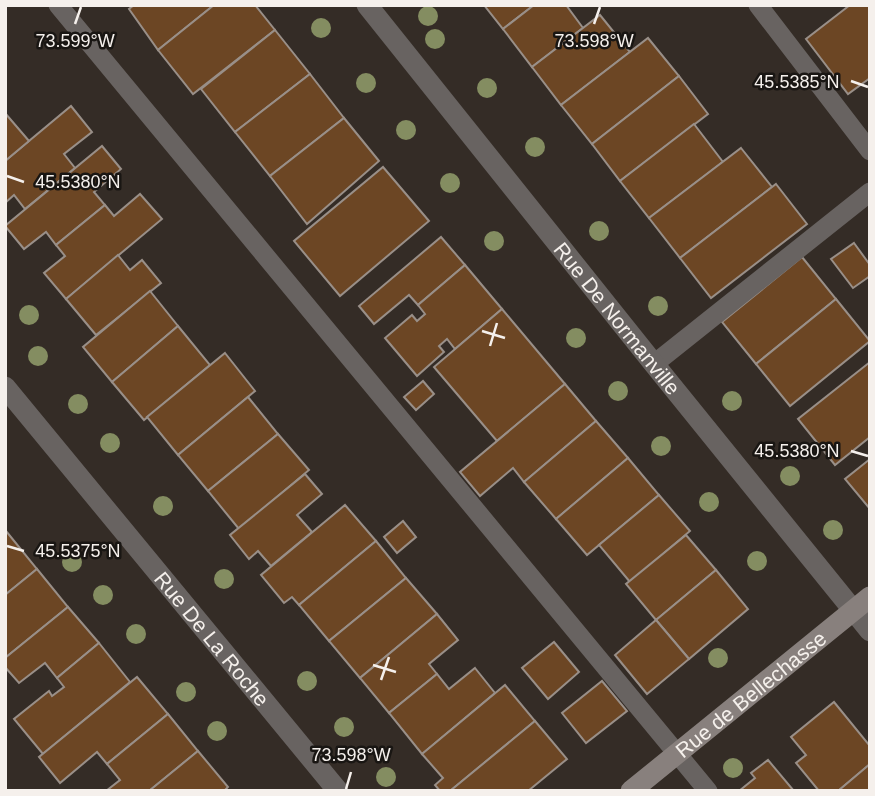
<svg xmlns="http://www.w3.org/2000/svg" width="875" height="796" font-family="Helvetica,sans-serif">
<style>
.building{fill:#6c4624;stroke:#998f88;stroke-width:2}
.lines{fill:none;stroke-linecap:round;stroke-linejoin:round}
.lane{stroke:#686361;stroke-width:19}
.street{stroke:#686361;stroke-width:21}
.secondary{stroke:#88807d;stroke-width:21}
.tree{fill:#848d61}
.ticks{fill:none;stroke:#f5f0ec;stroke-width:2.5}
.labels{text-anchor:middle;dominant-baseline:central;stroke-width:5;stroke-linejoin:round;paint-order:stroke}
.street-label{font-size:21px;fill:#f5f0ec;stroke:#191613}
.ticks-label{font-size:18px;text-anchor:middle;fill:#f5f0ec;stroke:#191613;stroke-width:5;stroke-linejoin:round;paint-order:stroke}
</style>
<rect width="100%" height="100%" fill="#342c26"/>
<!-- building -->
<g class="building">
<path d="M134,5H214L158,50L129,9Z"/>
<path d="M214,5H255L275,30L193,94L158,50Z"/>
<path d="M484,5H534L503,29Z"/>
<path d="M534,5H566L583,28L532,67L503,29Z"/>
<path d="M850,5H870V78L848,94L806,39Z"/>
<path d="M600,15L630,52L561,105L532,67Z"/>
<path d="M275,30L310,74L235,132L201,89Z"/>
<path d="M648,38L679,76L592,144L561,105Z"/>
<path d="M310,74L344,118L270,176L235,132Z"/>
<path d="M679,76L708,114L620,181L592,144Z"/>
<path d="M71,106L92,132L64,154L75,168L25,209L14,195L5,203V161Z"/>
<path d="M5,113L29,141L5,161Z"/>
<path d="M344,118L379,161L307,224L270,176Z"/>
<path d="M694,124L723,162L649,218L620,181Z"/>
<path d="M102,146L121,169L94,192L105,205L56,245L46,232L24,249L5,226Z"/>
<path d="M741,148L772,187L680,258L649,218Z"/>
<path d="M383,167L429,221L340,296L294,241Z"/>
<path d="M776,184L807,224L711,298L680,258Z"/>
<path d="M140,194L162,219L66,299L44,273L65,256L56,245L105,205L114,216Z"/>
<path d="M441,237L465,265L418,305L409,295L374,324L359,306Z"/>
<path d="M854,243L870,265V276L853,288L831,259Z"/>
<path d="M118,255L130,270L142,260L161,283L96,335L66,299Z"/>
<path d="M802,257L836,299L756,364L722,322Z"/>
<path d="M465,265L502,309L455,349L447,339L439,346L444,352L417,376L385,338L412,315L417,321L425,314L418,305Z"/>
<path d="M150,291L178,326L112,382L83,347Z"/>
<path d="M836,299L870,341L790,406L756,364Z"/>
<path d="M502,309L565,384L497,441L434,367Z"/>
<path d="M178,326L210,365L144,420L112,382Z"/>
<path d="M225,353L255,391L178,455L147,417Z"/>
<path d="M870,362V437L835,465L798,419Z"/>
<path d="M423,381L434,394L416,410L404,397Z"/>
<path d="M565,384L596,421L524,482L513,468L480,496L460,472Z"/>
<path d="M248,397L278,434L208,491L178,455Z"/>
<path d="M596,421L628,458L556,519L524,482Z"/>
<path d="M278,434L309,470L239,529L208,491Z"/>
<path d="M628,458L659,495L587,555L556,519Z"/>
<path d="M870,459V509L845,479Z"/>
<path d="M305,474L322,494L297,515L312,532L271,566L258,551L249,559L230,535Z"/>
<path d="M659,495L690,531L630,582L599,545Z"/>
<path d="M345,505L376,541L299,605L292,597L284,603L261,575Z"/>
<path d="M403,521L416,537L397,553L384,537Z"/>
<path d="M6,531L37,569L5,595V532Z"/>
<path d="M686,535L716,570L656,620L626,584Z"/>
<path d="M376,541L406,578L329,641L299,605Z"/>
<path d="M37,569L68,607L5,658V595Z"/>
<path d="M716,570L748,609L689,659L656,620Z"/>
<path d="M406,578L437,614L360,678L329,641Z"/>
<path d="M68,607L99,643L57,678L45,663L19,683L5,667V658Z"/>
<path d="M437,614L458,640L429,664L437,674L389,713L360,678Z"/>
<path d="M656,620L689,659L647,694L615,655Z"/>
<path d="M554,642L579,672L548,699L522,668Z"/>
<path d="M99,643L130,682L43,754L14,719L49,691L52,696L64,687L57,678Z"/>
<path d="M475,668L495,693L422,754L389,713L437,674L449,689Z"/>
<path d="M137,677L168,714L107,764L97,752L60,783L39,757Z"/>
<path d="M602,681L627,711L586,743L562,713Z"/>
<path d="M505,685L535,721L450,791H440L435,785L443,778L422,754Z"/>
<path d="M834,702L870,746V764L838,791H819L796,763L806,755L791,737Z"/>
<path d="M168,714L198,751L149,791H106L120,780L107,764Z"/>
<path d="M535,721L567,759L528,791H450Z"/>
<path d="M198,751L228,787L224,791H149Z"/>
<path d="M768,760L794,791H739L755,778L751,773Z"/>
<path d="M870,764V791H838Z"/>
</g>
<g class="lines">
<!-- lane -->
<g class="lane">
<path d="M58,5L708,791"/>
<path d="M758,5L870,151"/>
<path d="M654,364L870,192"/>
</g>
<!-- street -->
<g class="street">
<path id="s1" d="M367,5L654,364L870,631"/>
<path id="s2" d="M5,387L338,791"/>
</g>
<!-- secondary -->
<path class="secondary" id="s3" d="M631,791L870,597"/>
</g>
<!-- trees -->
<g class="tree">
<circle cx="428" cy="16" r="10"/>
<circle cx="321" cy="28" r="10"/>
<circle cx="435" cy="39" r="10"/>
<circle cx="366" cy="83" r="10"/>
<circle cx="487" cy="88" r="10"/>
<circle cx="406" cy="130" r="10"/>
<circle cx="535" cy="147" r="10"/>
<circle cx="450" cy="183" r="10"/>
<circle cx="599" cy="231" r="10"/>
<circle cx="494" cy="241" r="10"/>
<circle cx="658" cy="306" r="10"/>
<circle cx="29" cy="315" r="10"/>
<circle cx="576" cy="338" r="10"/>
<circle cx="38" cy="356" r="10"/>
<circle cx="618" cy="391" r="10"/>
<circle cx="732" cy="401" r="10"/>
<circle cx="78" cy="404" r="10"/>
<circle cx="110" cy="443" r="10"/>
<circle cx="661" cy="446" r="10"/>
<circle cx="790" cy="476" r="10"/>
<circle cx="709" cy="502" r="10"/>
<circle cx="163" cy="506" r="10"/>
<circle cx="833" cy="530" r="10"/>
<circle cx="757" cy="561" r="10"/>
<circle cx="72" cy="562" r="10"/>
<circle cx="224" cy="579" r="10"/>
<circle cx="103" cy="595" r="10"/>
<circle cx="136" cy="634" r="10"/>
<circle cx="718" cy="658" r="10"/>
<circle cx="307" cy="681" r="10"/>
<circle cx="186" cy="692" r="10"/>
<circle cx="344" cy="727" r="10"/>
<circle cx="217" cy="731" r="10"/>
<circle cx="733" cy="768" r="10"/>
<circle cx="386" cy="777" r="10"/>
</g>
<!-- ticks -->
<path class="ticks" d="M75,24L81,7M594,24L600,7M851,81L868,87M7,176L24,182M482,331L505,338M490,346L497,323M851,451L868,456M7,546L24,551M373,665L396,672M381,680L389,657M346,789L351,772"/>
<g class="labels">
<!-- street labels -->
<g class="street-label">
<text stroke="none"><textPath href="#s1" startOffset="401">Rue De Normanville</textPath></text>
<text stroke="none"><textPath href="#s2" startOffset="326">Rue De La Roche</textPath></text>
<text stroke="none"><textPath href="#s3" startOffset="154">Rue de Bellechasse</textPath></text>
</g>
</g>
<g class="ticks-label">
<text x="75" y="47">73.599°W</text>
<text x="594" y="47">73.598°W</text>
<text x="797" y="88">45.5385°N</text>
<text x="78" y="188">45.5380°N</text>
<text x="797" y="457">45.5380°N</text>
<text x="78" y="557">45.5375°N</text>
<text x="351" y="761">73.598°W</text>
</g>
<!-- border -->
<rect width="875" height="796" fill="none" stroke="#f5f0ec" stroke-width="14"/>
</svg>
